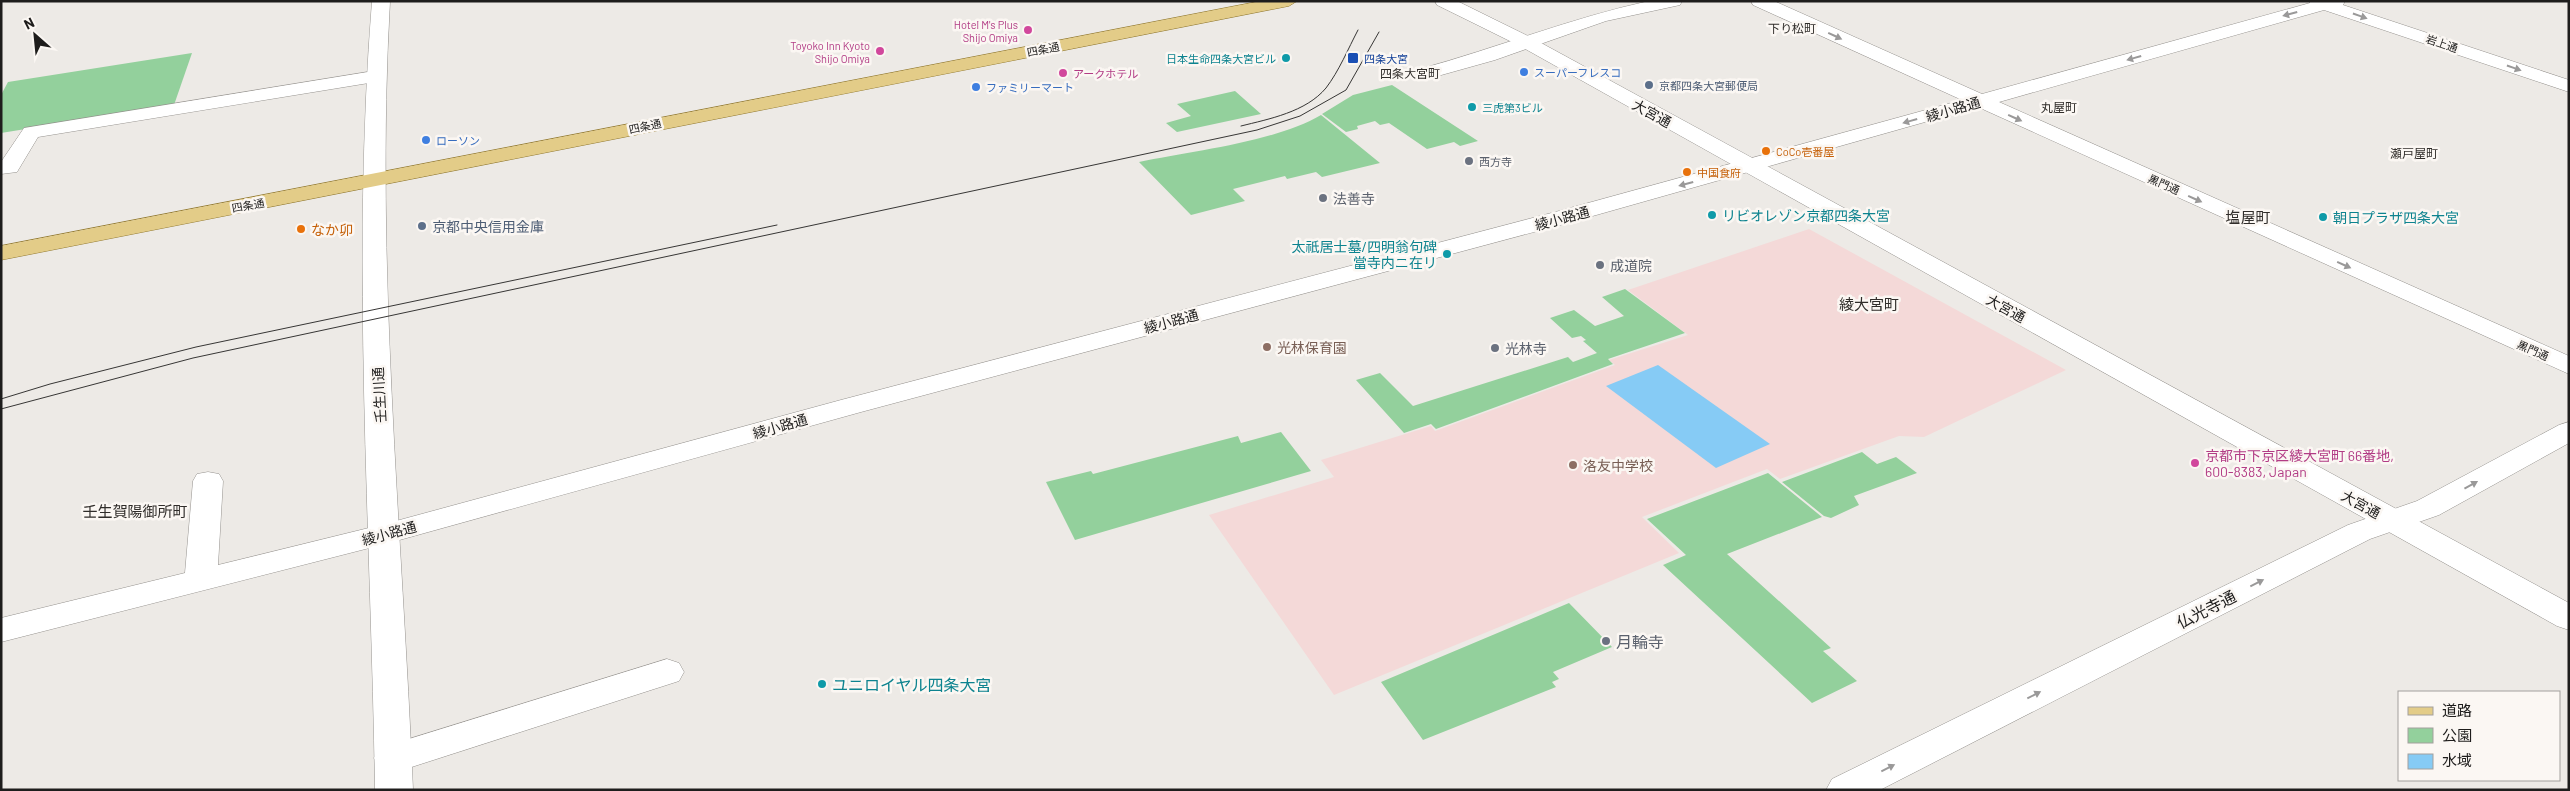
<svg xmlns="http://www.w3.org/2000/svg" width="2570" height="791" font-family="Barlow,'Noto Sans JP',sans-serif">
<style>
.education{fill:#f4d9d8}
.green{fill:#93d09c}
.water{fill:#86cbf5}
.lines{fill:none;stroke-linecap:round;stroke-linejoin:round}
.street-casing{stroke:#95928e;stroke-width:1}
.secondary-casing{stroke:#95928e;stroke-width:1}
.primary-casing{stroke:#92792f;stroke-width:1}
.street{fill:#fff;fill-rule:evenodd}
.secondary{fill:#fff;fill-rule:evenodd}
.primary{fill:#e3cc88;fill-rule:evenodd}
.tram{stroke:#373635;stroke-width:1}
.oneway{fill:#9a9999}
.hotel-dot{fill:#d1479c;stroke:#fbf7f3;stroke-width:2}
.culture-dot{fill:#0f9aa8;stroke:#fbf7f3;stroke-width:2}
.transit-dot{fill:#1a4fb4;stroke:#fbf7f3;stroke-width:2}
.shop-dot{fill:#3f7fe0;stroke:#fbf7f3;stroke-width:2}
.service-dot{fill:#5c6f8a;stroke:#fbf7f3;stroke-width:2}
.food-dot{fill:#e8710a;stroke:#fbf7f3;stroke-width:2}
.worship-dot{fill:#6b7280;stroke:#fbf7f3;stroke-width:2}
.education-dot{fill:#8d6e63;stroke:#fbf7f3;stroke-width:2}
.labels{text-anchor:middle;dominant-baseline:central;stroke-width:5;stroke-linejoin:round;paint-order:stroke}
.far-hotel-label{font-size:11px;fill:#b23c85;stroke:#fbf7f3;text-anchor:end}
.far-street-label{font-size:11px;fill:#1e1d1c;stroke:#fbf7f3}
.far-culture-label{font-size:11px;fill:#0d838f;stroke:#fbf7f3;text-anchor:end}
.far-transit-label{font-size:11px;fill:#164399;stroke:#fbf7f3;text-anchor:start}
.far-shop-label{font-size:11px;fill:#366cbe;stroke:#fbf7f3;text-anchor:start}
.far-service-label{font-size:11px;fill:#4e5e75;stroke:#fbf7f3;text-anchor:start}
.far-food-label{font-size:11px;fill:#c56008;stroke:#fbf7f3;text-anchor:start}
.far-worship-label{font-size:11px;fill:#5b616d;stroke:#fbf7f3;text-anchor:start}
.far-neighbourhood-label{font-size:12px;fill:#302d2a;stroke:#fbf7f3}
.street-label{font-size:14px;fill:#1e1d1c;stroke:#fbf7f3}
.worship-label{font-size:14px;fill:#5b616d;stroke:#fbf7f3;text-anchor:start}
.culture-label{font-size:14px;fill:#0d838f;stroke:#fbf7f3;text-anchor:start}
.service-label{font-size:14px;fill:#4e5e75;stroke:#fbf7f3;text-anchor:start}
.food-label{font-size:14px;fill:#c56008;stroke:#fbf7f3;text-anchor:start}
.education-label{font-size:14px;fill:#785e54;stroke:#fbf7f3;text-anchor:start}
.hotel-label{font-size:14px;fill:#b23c85;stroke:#fbf7f3;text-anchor:start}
.neighbourhood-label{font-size:15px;fill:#302d2a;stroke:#fbf7f3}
.near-street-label{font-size:16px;fill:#1e1d1c;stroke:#fbf7f3}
.near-worship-label{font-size:16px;fill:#5b616d;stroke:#fbf7f3;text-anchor:start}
.near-culture-label{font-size:16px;fill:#0d838f;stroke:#fbf7f3;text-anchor:start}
</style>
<rect width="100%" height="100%" fill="#edeae6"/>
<!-- education -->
<path class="education" d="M1809,229L2066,370L1924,437L1899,436L1780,479L1767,469L1642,517L1679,553L1334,695L1209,515L1334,477L1321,460L1431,426L1435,431L1615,365L1609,360L1688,335L1628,290Z"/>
<!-- green -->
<g class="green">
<path d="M192,53L174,105L1,133V95L8,82Z"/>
<path d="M1392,85L1478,141L1460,146L1454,142L1427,149L1389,123L1380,125L1375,121L1357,126L1358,129L1346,132L1322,114L1353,95Z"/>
<path d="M1235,91L1261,114L1177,132L1166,123L1191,116L1177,104Z"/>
<path d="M1321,115L1380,163L1322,177L1316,172L1287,179L1285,176L1233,189L1245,201L1191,215L1139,162C1192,151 1275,142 1321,115Z"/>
<path d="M1625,289L1685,333L1608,359L1613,364L1436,429L1431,424L1404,433L1356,380L1380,373L1413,406L1568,357L1573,362L1597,353L1583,341L1586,340L1581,336L1572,338L1550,318L1574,310L1595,326L1624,316L1602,297Z"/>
<path d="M1281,432L1311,471L1075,540L1046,482L1091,471L1093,474L1238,436L1241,443Z"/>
<path d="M1862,452L1877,464L1896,457L1917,473L1854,496L1859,505L1831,518L1824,516L1782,482Z"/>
<path d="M1768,473L1822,517L1727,554L1831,648L1823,651L1857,681L1812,703L1663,565L1686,555L1647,519Z"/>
<path d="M1569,603L1612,647L1553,672L1559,679L1552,682L1556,687L1423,740L1381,682Z"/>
</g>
<!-- water -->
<path class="water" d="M1658,365L1770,444L1716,468L1606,386Z"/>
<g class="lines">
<!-- street casing -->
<g class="street-casing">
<g id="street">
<path d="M1649,1H1682L1680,5L1606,21L1495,60L1427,79L1420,77L1417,73L1420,69C1497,48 1571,18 1649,1Z"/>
<path d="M1751,1H1774L1982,94L2310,3V1H2345L2343,5L2569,80V92L2324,10L1999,102L2569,356V374L1978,107L1575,221L861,412L385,544L1,642V618L185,573L193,481L197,474L208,472L219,474L223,481L218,565L385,524L841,400L1559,211L1962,100L1753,5Z"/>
<path d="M374,71L381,73L384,77L381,81L38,137L17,172L1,174V162L24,128Z"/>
<path d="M2569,422V443L2439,515L2370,539L1880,790H1826L1832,779L2348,525L2417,501L2559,425Z"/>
<path d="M667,659L679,663L684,672L679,681L393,773L380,768L374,758L380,748Z"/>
</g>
</g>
<!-- secondary casing -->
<g class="secondary-casing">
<g id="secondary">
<path d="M372,1H390C375,264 402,527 413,790H375C371,527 351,263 372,1Z"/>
<path d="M1435,1H1457L1532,38L2569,603V630L2557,626L1520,46L1437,5Z"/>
</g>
</g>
<!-- primary casing -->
<g class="primary-casing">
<path id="primary" d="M1261,1H1297L1289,6L1,260V246Z"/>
</g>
<!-- street -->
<use href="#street" class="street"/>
<!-- secondary -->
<use href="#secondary" class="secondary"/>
<!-- primary -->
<use href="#primary" class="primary"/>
<!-- tram -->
<g class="tram">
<path d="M1241,126C1269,119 1306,112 1326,88C1339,71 1348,49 1358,30"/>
<path d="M1,399L50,384L196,347L777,225"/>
<path d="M1,409L193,358L1257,130L1300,116L1346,90L1379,32"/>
</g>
</g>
<!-- one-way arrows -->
<defs><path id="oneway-solid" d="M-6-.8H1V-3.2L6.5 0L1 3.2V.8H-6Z" transform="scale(1.25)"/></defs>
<g class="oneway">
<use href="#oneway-solid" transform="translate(2290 14) rotate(165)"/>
<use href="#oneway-solid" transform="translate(2360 16) rotate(19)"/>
<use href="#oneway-solid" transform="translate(1835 36) rotate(25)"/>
<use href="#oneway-solid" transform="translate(2134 58) rotate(164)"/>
<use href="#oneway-solid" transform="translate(2514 68) rotate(19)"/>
<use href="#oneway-solid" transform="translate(2015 118) rotate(24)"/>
<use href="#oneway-solid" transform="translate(1910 121) rotate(164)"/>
<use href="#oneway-solid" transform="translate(1686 184) rotate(165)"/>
<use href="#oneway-solid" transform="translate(2195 199) rotate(24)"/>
<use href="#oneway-solid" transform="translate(2344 265) rotate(24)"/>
<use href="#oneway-solid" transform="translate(2471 485) rotate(-29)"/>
<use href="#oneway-solid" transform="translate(2257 583) rotate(-27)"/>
<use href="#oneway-solid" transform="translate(2034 695) rotate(-27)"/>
<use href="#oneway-solid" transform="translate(1888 768) rotate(-27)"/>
</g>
<!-- markers -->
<g class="hotel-dot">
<circle cx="1028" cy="30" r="5"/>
<circle cx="880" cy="51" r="5"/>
<circle cx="1063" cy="73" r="5"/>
<circle cx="2195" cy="463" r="5"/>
</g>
<g class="culture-dot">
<circle cx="1286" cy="58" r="5"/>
<circle cx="1472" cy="107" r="5"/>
<circle cx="1712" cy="215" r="5"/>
<circle cx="2323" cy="217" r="5"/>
<circle cx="1447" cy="254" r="5"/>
<circle cx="822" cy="684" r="5"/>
</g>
<rect class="transit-dot" x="1347" y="52" width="12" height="12" rx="2.5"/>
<g class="shop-dot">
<circle cx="1524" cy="72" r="5"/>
<circle cx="976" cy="87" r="5"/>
<circle cx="426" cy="140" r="5"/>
</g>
<g class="service-dot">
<circle cx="1649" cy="85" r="5"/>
<circle cx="422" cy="226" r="5"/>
</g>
<g class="food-dot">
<circle cx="1766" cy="151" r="5"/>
<circle cx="1687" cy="172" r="5"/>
<circle cx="301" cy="229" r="5"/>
</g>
<g class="worship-dot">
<circle cx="1469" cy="161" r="5"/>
<circle cx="1323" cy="198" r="5"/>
<circle cx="1600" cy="265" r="5"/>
<circle cx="1495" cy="348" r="5"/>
<circle cx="1606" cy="641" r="5"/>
</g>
<g class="education-dot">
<circle cx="1267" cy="347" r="5"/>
<circle cx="1573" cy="465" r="5"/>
</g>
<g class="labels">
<!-- far-hotel labels -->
<g class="far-hotel-label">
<text x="1018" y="24">Hotel M's Plus<tspan x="1018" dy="13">Shijo Omiya</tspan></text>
<text x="870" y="45">Toyoko Inn Kyoto<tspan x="870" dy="13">Shijo Omiya</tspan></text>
<text x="1073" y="73" text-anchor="start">アークホテル</text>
</g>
<!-- far-street labels -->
<g class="far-street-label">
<text transform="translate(2442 43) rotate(19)">岩上通</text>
<text transform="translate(1043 49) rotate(-11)">四条通</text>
<text transform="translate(645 126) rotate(-12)">四条通</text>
<text transform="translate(2164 184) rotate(24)">黒門通</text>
<text transform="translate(248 205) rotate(-10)">四条通</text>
<text transform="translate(2533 350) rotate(24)">黒門通</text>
</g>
<!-- far-culture labels -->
<g class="far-culture-label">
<text x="1276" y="58">日本生命四条大宮ビル</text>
<text x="1482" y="107" text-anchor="start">三虎第3ビル</text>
</g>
<!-- far-transit labels -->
<g class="far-transit-label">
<text x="1364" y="58">四条大宮</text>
</g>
<!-- far-shop labels -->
<g class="far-shop-label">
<text x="1534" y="72">スーパーフレスコ</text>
<text x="986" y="87">ファミリーマート</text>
<text x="436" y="140">ローソン</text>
</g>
<!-- far-service labels -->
<g class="far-service-label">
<text x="1659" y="85">京都四条大宮郵便局</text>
</g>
<!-- far-food labels -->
<g class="far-food-label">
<text x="1776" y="151">CoCo壱番屋</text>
<text x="1697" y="172">中国食府</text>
</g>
<!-- far-worship labels -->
<g class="far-worship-label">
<text x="1479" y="161">西方寺</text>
</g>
<!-- far-neighbourhood labels -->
<g class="far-neighbourhood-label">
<text x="1792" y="28">下り松町</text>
<text x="1410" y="73">四条大宮町</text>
<text x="2059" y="107">丸屋町</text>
<text x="2414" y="153">瀬戸屋町</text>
</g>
<!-- street labels -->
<g class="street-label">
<text transform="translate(1953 109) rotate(-16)">綾小路通</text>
<text transform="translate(1652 113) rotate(29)">大宮通</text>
<text transform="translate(1562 218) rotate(-15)">綾小路通</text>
<text transform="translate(2006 308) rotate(29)">大宮通</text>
<text transform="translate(1171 321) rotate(-15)">綾小路通</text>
<text transform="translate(379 395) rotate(-93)">壬生川通</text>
<text transform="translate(780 426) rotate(-16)">綾小路通</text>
<text transform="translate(2361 504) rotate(29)">大宮通</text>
<text transform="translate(389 533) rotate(-15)">綾小路通</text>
</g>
<!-- worship labels -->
<g class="worship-label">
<text x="1333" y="198">法善寺</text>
<text x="1610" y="265">成道院</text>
<text x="1505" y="348">光林寺</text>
</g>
<!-- culture labels -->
<g class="culture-label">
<text x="1722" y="215">リビオレゾン京都四条大宮</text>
<text x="2333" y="217">朝日プラザ四条大宮</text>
<text x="1437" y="246" text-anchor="end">太祇居士墓/四明翁句碑<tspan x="1437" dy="16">當寺内ニ在リ</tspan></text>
</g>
<!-- service labels -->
<g class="service-label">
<text x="432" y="226">京都中央信用金庫</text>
</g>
<!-- food labels -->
<g class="food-label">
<text x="311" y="229">なか卯</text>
</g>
<!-- education labels -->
<g class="education-label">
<text x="1277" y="347">光林保育園</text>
<text x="1583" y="465">洛友中学校</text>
</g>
<!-- hotel labels -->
<g class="hotel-label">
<text x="2205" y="455">京都市下京区綾大宮町 66番地,<tspan x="2205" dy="16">600-8383, Japan</tspan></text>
</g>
<!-- neighbourhood labels -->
<g class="neighbourhood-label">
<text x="2248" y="217">塩屋町</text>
<text x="1869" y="304">綾大宮町</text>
<text x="135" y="511">壬生賀陽御所町</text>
</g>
<!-- near-street labels -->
<g class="near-street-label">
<text transform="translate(2206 609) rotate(-27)">仏光寺通</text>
</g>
<!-- near-worship labels -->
<g class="near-worship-label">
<text x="1616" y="641">月輪寺</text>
</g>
<!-- near-culture labels -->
<g class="near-culture-label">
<text x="832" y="684">ユニロイヤル四条大宮</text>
</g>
</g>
<!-- border -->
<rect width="2570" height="791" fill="none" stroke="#1e1d1c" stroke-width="5"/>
<!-- legend -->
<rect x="2398" y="691" width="162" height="90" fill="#fbf7f3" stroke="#a3a09d"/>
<rect x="2408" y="707" width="25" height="8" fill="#e3cc88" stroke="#a3a09d"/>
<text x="2442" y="716" font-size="15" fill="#1e1d1c">道路</text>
<rect x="2408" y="728" width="25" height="15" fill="#93d09c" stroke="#a3a09d"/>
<text x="2442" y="741" font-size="15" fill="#1e1d1c">公園</text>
<rect x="2408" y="754" width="25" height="15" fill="#86cbf5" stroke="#a3a09d"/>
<text x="2442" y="766" font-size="15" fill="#1e1d1c">水域</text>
<!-- north arrow -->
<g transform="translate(35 35) rotate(333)" stroke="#fbf7f3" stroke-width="4" paint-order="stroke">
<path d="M0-4L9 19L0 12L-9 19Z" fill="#1e1d1c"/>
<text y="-8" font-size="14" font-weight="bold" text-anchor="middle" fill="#1e1d1c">N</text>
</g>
</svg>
